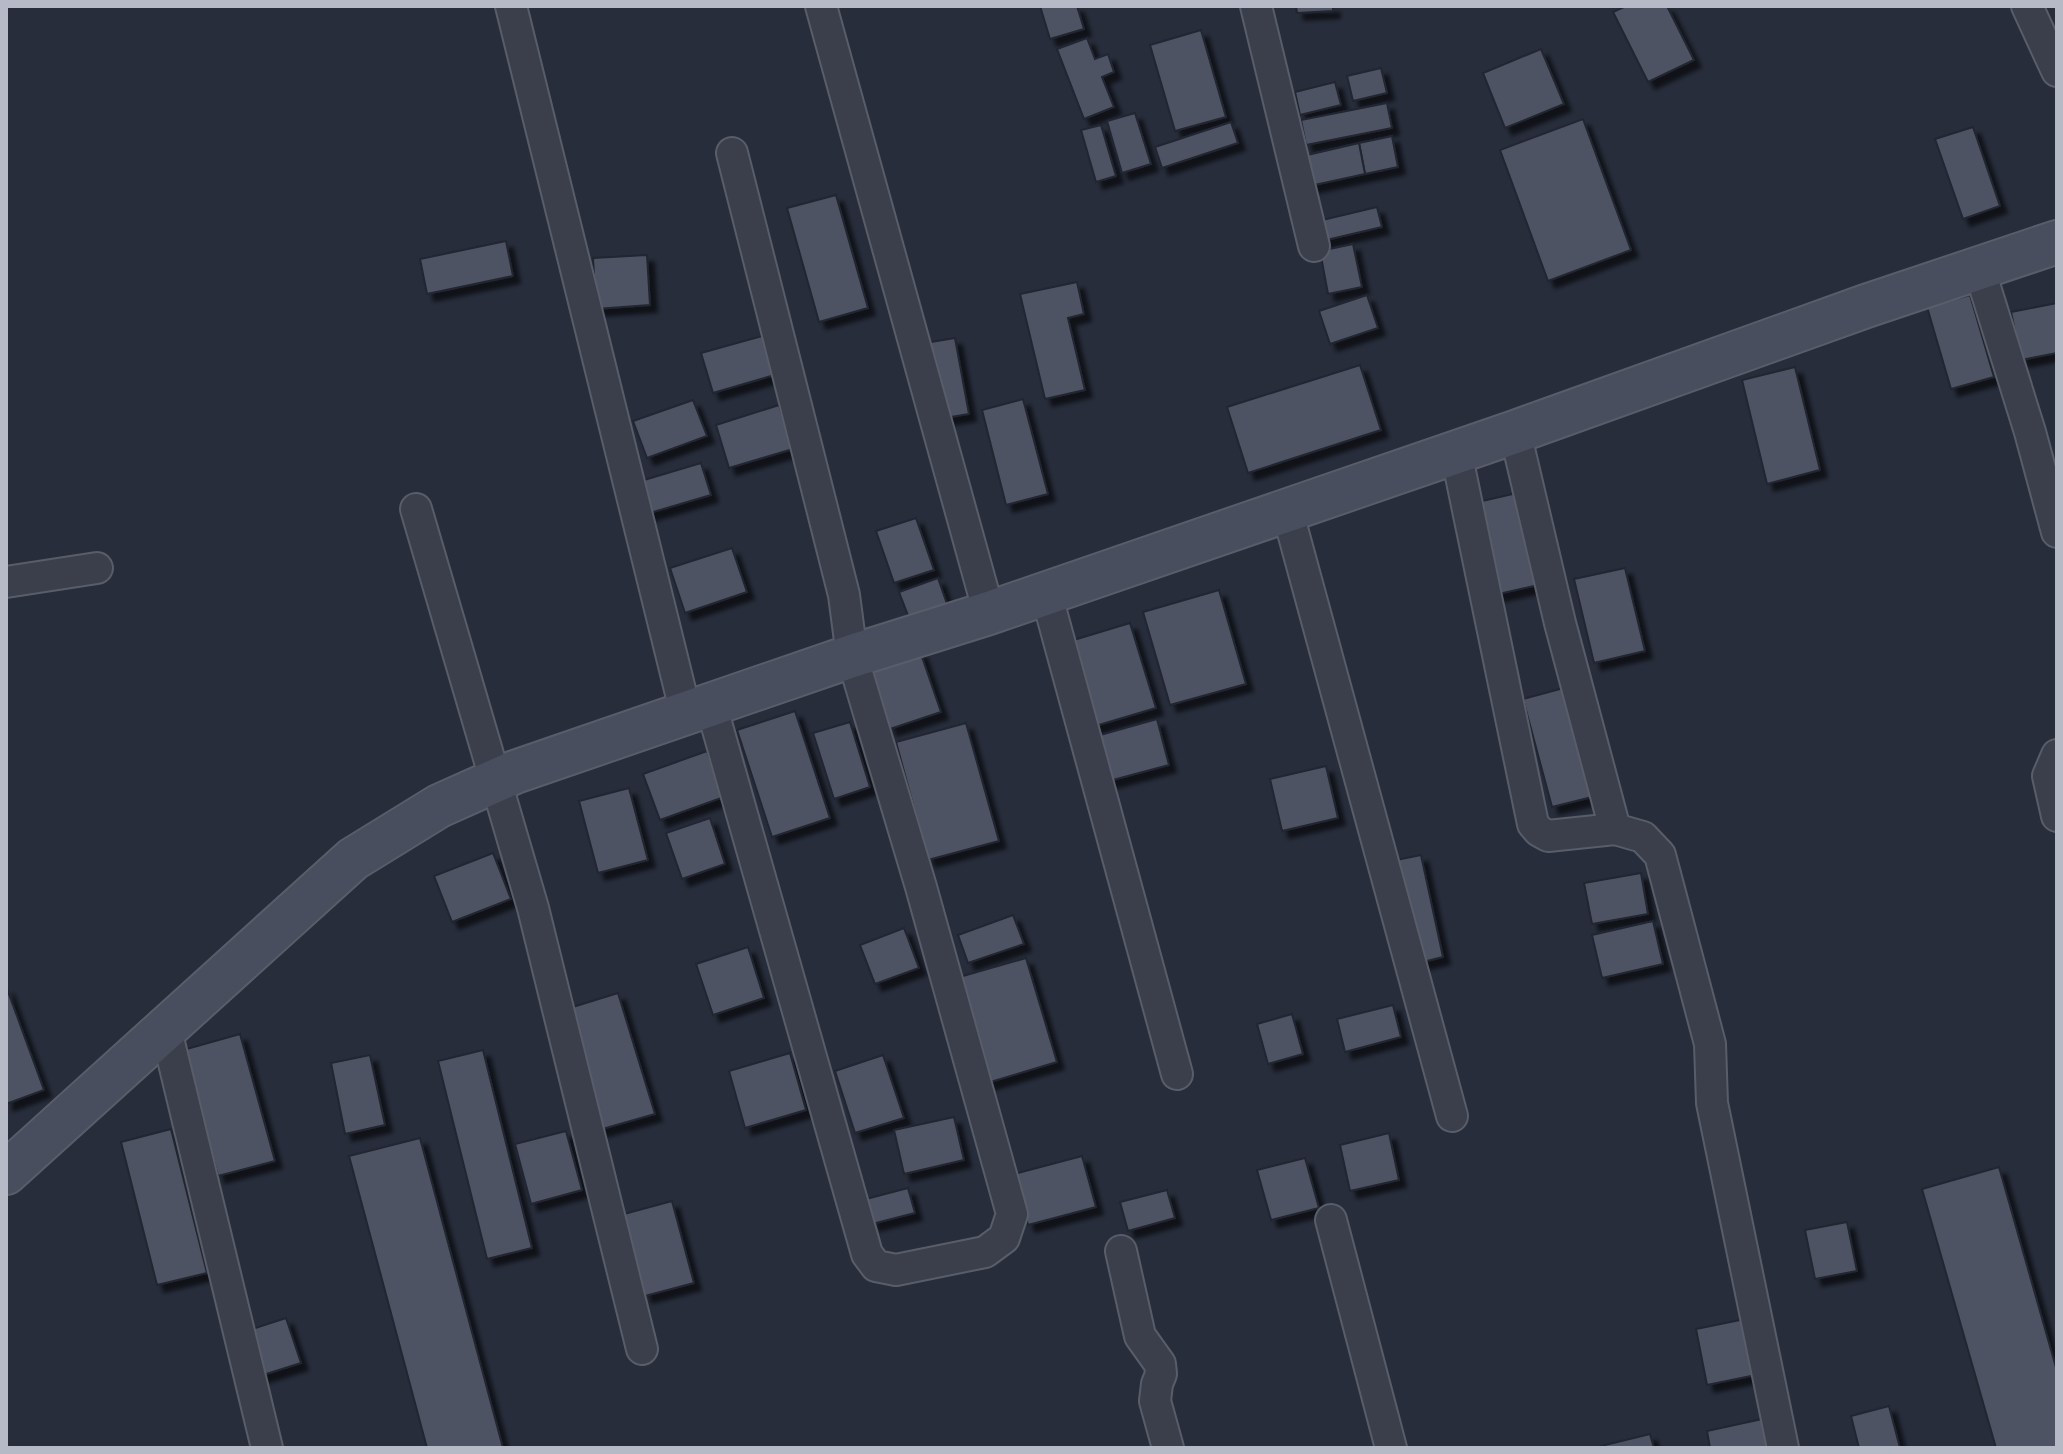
<svg xmlns="http://www.w3.org/2000/svg" width="2063" height="1454" font-family="Mulish,sans-serif">
<style>
.building{fill:#4e5363;stroke:#212632;stroke-width:2;filter:url(#shadow)}
.lines{fill:none;stroke-linecap:round;stroke-linejoin:round}
.street-casing{stroke:#585d69;stroke-width:34}
.secondary-casing{stroke:#585d69;stroke-width:46}
.street{stroke:#3a3f4b;stroke-width:30}
.secondary{stroke:#494e5e;stroke-width:42}
</style>
<defs>
<filter id="shadow"><feDropShadow dx="7" dy="7" stdDeviation="2" flood-color="#0009"/></filter>
</defs>
<rect width="100%" height="100%" fill="#272d3b"/>
<!-- building -->
<g class="building">
<path d="M1040,6H1077L1084,29L1050,39Z"/>
<path d="M1296,6H1333V11L1297,13Z"/>
<path d="M1626,6H1667L1694,60L1648,82L1613,12Z"/>
<path d="M1201,30L1226,117L1175,131L1150,45Z"/>
<path d="M1087,38L1095,59L1108,54L1114,72L1102,77L1114,107L1084,119L1057,49Z"/>
<path d="M1541,49L1564,104L1505,128L1483,73Z"/>
<path d="M1381,68L1387,93L1353,101L1347,76Z"/>
<path d="M1335,82L1341,105L1300,115L1295,92Z"/>
<path d="M1387,103L1392,128L1306,145L1301,120Z"/>
<path d="M1135,113L1151,164L1122,173L1107,121Z"/>
<path d="M1583,119L1631,250L1548,281L1500,150Z"/>
<path d="M1231,122L1238,143L1162,168L1155,147Z"/>
<path d="M1101,125L1116,176L1096,182L1081,130Z"/>
<path d="M1973,127L2000,206L1963,219L1935,139Z"/>
<path d="M1392,136L1398,167L1365,174L1359,143Z"/>
<path d="M1359,143L1365,174L1310,186L1303,156Z"/>
<path d="M836,195L868,308L819,322L787,208Z"/>
<path d="M1377,207L1382,227L1318,242L1314,222Z"/>
<path d="M506,241L513,276L427,294L420,259Z"/>
<path d="M1353,244L1362,287L1328,294L1320,251Z"/>
<path d="M647,255L650,305L596,309L593,258Z"/>
<path d="M1077,282L1084,314L1068,318L1085,390L1045,399L1020,294Z"/>
<path d="M1367,295L1378,328L1330,344L1319,311Z"/>
<path d="M1970,295L1994,377L1951,389L1927,307Z"/>
<path d="M2057,303V353L2021,360L2011,312Z"/>
<path d="M766,335L778,374L713,393L701,353Z"/>
<path d="M955,338L969,414L939,419L925,343Z"/>
<path d="M1360,365L1381,430L1248,473L1227,407Z"/>
<path d="M1795,367L1820,470L1767,484L1742,380Z"/>
<path d="M1023,399L1048,494L1006,505L982,410Z"/>
<path d="M693,400L707,436L647,458L633,421Z"/>
<path d="M779,405L793,449L729,468L716,425Z"/>
<path d="M701,463L711,495L643,515L634,483Z"/>
<path d="M1526,491L1547,583L1490,596L1469,504Z"/>
<path d="M916,518L934,570L894,583L876,531Z"/>
<path d="M732,548L747,592L685,613L670,568Z"/>
<path d="M1625,568L1645,651L1594,663L1574,579Z"/>
<path d="M938,578L947,604L909,618L899,592Z"/>
<path d="M1219,590L1246,684L1170,705L1143,612Z"/>
<path d="M1130,623L1156,708L1092,727L1067,642Z"/>
<path d="M920,651L941,712L890,729L869,668Z"/>
<path d="M1571,686L1600,795L1552,807L1523,699Z"/>
<path d="M795,711L830,818L772,837L737,730Z"/>
<path d="M1157,719L1169,765L1098,784L1086,739Z"/>
<path d="M850,722L870,787L834,799L813,733Z"/>
<path d="M966,723L999,841L928,860L896,742Z"/>
<path d="M707,751L724,797L660,820L643,774Z"/>
<path d="M1326,766L1338,818L1282,831L1270,779Z"/>
<path d="M629,788L648,860L598,873L579,801Z"/>
<path d="M710,818L725,864L682,879L666,833Z"/>
<path d="M493,853L511,899L452,922L434,876Z"/>
<path d="M1421,855L1443,957L1419,963L1396,860Z"/>
<path d="M1641,873L1648,914L1592,924L1584,883Z"/>
<path d="M1013,915L1024,944L968,963L958,935Z"/>
<path d="M1653,921L1663,964L1602,978L1592,935Z"/>
<path d="M904,928L919,968L875,984L860,945Z"/>
<path d="M748,947L764,998L713,1015L696,964Z"/>
<path d="M1026,958L1057,1062L987,1083L956,978Z"/>
<path d="M6,986L44,1090L6,1104Z"/>
<path d="M618,993L655,1114L599,1130L563,1010Z"/>
<path d="M1393,1005L1401,1037L1345,1052L1337,1019Z"/>
<path d="M1292,1014L1303,1054L1268,1064L1257,1024Z"/>
<path d="M240,1034L275,1161L218,1176L183,1050Z"/>
<path d="M483,1050L532,1248L487,1259L438,1061Z"/>
<path d="M790,1053L806,1110L745,1128L729,1071Z"/>
<path d="M370,1055L385,1125L345,1134L331,1063Z"/>
<path d="M883,1055L904,1118L855,1133L835,1071Z"/>
<path d="M954,1117L964,1160L904,1174L894,1130Z"/>
<path d="M171,1129L207,1273L157,1285L121,1142Z"/>
<path d="M566,1131L582,1190L531,1204L515,1144Z"/>
<path d="M1389,1133L1399,1180L1350,1191L1340,1145Z"/>
<path d="M420,1138L503,1448H427L349,1156Z"/>
<path d="M1082,1156L1096,1207L1028,1225L1014,1174Z"/>
<path d="M1305,1158L1319,1208L1271,1220L1257,1170Z"/>
<path d="M1999,1167L2057,1371V1447L2054,1448H1996L1922,1189Z"/>
<path d="M908,1188L915,1213L872,1224L866,1199Z"/>
<path d="M1167,1190L1175,1218L1128,1231L1120,1202Z"/>
<path d="M672,1201L694,1283L645,1296L624,1214Z"/>
<path d="M1847,1222L1857,1271L1815,1279L1805,1230Z"/>
<path d="M286,1318L301,1363L260,1376L246,1331Z"/>
<path d="M1745,1319L1756,1375L1707,1385L1696,1329Z"/>
<path d="M1889,1406L1900,1448H1859L1851,1416Z"/>
<path d="M1762,1419L1768,1448H1710L1707,1431Z"/>
<path d="M1650,1434L1654,1448H1601V1446Z"/>
</g>
<g class="lines">
<!-- street casing -->
<g class="street-casing">
<g id="street">
<path d="M511,6L686,714"/>
<path d="M821,6L989,613"/>
<path d="M1256,6L1314,246"/>
<path d="M2027,6L2057,71"/>
<path d="M1979,268L2030,432L2057,532"/>
<path d="M1515,432L1560,623L1615,829"/>
<path d="M1456,452L1533,824L1539,831L1548,836L1615,829L1643,837L1660,855L1710,1044L1712,1103L1783,1448"/>
<path d="M416,509L533,908L642,1349"/>
<path d="M1287,510L1452,1116"/>
<path d="M6,582L97,568"/>
<path d="M1046,593L1177,1074"/>
<path d="M711,705L867,1254L876,1266L896,1270L985,1252L1004,1238L1012,1214L921,887L852,656L844,595L732,153"/>
<path d="M2057,755L2048,776L2057,816"/>
<path d="M166,1030L267,1448"/>
<path d="M1331,1220L1391,1448"/>
<path d="M1121,1251L1140,1336L1160,1364L1161,1374L1157,1384L1155,1401L1168,1448"/>
</g>
</g>
<!-- secondary casing -->
<g class="secondary-casing">
<path id="secondary" d="M6,1173L353,859L439,806L515,772L852,656L989,613L1515,432L1866,306L2057,242"/>
</g>
<!-- street -->
<use href="#street" class="street"/>
<!-- secondary -->
<use href="#secondary" class="secondary"/>
</g>
<!-- border -->
<rect width="2063" height="1454" fill="none" stroke="#b6bac6" stroke-width="16"/>
</svg>
